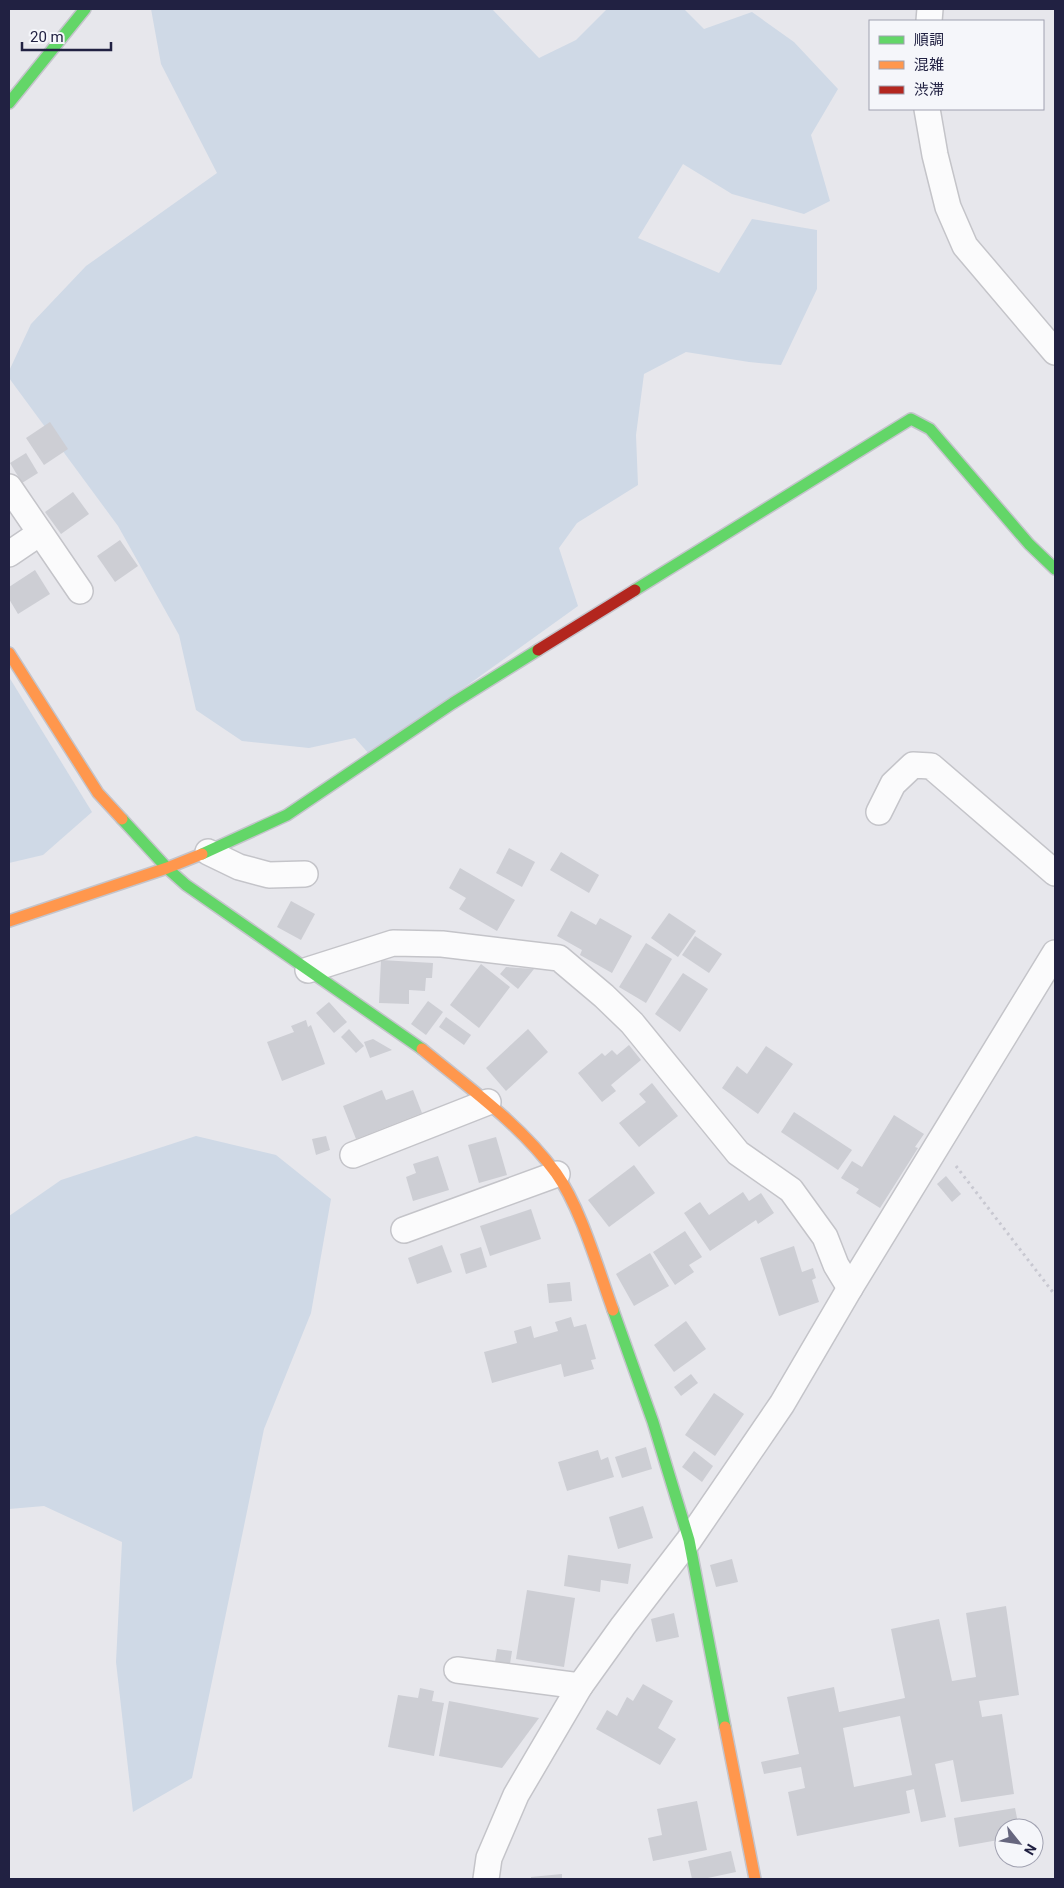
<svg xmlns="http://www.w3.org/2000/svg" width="1064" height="1888" font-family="Roboto,'Noto Sans JP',sans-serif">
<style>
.green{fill:#cfd9e6}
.building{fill:#cdced4;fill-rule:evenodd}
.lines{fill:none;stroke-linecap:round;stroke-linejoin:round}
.street-casing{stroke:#c4c4c9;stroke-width:28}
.fast-casing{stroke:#c4c4cb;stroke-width:14}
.slow-casing{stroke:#c4c4cb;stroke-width:14}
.jam-casing{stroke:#c4c4cb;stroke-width:14}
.path{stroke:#c8c8d1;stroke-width:3;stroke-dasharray:2.5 4;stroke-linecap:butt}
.street{stroke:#fbfbfc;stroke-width:25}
.fast{stroke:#63d668;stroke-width:11}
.slow{stroke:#ff974d;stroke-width:11}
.jam{stroke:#b3261e;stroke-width:11}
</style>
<rect width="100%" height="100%" fill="#e7e7ec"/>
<!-- green -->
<g class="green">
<path d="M151,9H492L539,58L576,40L607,9H684L704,29L752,12L794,42L838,89L811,135L830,201L804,214L732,194L683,164L638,238L719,273L752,219L817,230V289L781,365L749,362L686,352L644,374L636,435L638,485L577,523L559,548L578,606L370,755L355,738L309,748L242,741L196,710L179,635L118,526L9,378V371L31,324L86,266L217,173L161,64Z"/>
<path d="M9,677L92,812L43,855L9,863Z"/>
<path d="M196,1136L276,1155L331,1199L311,1313L264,1429L192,1778L133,1812L116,1662L122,1542L44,1506L9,1509V1216L61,1180Z"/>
</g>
<!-- building -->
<g class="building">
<path d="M50,422L68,449L44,465L26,438Z"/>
<path d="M26,453L38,473L22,483L10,463Z"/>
<path d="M73,492L89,514L61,534L45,512Z"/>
<path d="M120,540L138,566L115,582L97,556Z"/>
<path d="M35,570L50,594L18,614L9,599V587Z"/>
<path d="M509,848L535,862L522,887L496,873Z"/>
<path d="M561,852L599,875L589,893L550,870Z"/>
<path d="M460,868L515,900L497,931L459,909L466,898L449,888Z"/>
<path d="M291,901L315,914L301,940L277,927Z"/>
<path d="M571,911L596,925L600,918L632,936L612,973L580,955L582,950L557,936Z"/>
<path d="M669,913L696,931L678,957L651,938Z"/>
<path d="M695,936L722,954L709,973L682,955Z"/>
<path d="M646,943L672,959L646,1003L619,987Z"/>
<path d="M381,960L433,963L432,978H426L425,991L409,990V1004L379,1003Z"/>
<path d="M481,964L510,987L479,1028L450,1005Z"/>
<path d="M506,967L534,969L518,989L500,974Z"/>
<path d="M683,973L708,989L680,1032L655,1014Z"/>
<path d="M428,1001L443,1012L426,1035L411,1024Z"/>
<path d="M329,1002L347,1022L334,1033L316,1013Z"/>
<path d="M446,1017L471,1035L464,1045L439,1027Z"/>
<path d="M306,1020L308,1027L311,1025L325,1064L282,1081L267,1042L294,1032L291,1026Z"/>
<path d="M349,1029L364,1046L356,1053L341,1037Z"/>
<path d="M528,1029L548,1052L506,1091L486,1068Z"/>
<path d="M373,1039L392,1050L370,1058L364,1042Z"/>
<path d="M629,1045L641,1060L611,1085L616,1091L602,1102L578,1073L602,1053L605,1056L612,1050L617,1055Z"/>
<path d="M766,1046L793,1064L758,1114L722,1088L737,1066L747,1074Z"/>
<path d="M652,1083L678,1116L639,1147L619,1123L646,1102L639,1094Z"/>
<path d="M382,1090L386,1100L413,1090L422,1113L356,1139L343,1106Z"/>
<path d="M794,1112L852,1150L838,1170L781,1132Z"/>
<path d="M894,1115L924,1134L915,1147L918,1148L880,1208L856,1193L859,1189L841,1178L852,1161L862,1167Z"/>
<path d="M326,1136L330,1150L316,1155L312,1139Z"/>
<path d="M496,1137L507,1175L479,1183L468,1145Z"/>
<path d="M438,1156L449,1190L413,1201L406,1177L416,1173L413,1164Z"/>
<path d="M634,1165L655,1193L609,1227L588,1200Z"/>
<path d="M946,1176L961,1194L952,1202L937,1184Z"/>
<path d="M743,1192L749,1201L761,1193L774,1213L758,1224L756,1220L710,1251L684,1213L700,1202L709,1215Z"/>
<path d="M531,1209L541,1239L490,1256L480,1226Z"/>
<path d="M685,1231L702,1257L689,1265L694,1272L675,1285L653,1252Z"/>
<path d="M442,1245L452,1272L417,1284L408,1258Z"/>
<path d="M794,1246L802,1272L813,1268L816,1278L812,1280L819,1302L779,1316L760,1258Z"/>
<path d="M481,1247L487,1267L466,1274L460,1254Z"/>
<path d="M650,1253L669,1286L634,1306L616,1274Z"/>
<path d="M570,1282L572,1301L549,1303L547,1284Z"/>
<path d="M571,1317L574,1327L586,1324L596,1359L591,1360L594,1369L564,1377L561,1364L492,1383L484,1352L517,1343L514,1331L531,1326L534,1338L558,1331L555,1322Z"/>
<path d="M686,1321L706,1349L674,1372L654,1345Z"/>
<path d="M691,1374L698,1383L681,1396L674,1387Z"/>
<path d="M714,1393L744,1414L715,1456L685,1435Z"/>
<path d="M646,1447L652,1469L622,1478L615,1457Z"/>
<path d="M598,1450L601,1460L608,1457L614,1477L567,1491L558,1462Z"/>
<path d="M694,1451L713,1466L702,1482L682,1467Z"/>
<path d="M643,1506L653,1538L618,1549L609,1517Z"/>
<path d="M568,1555L631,1564L628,1584L601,1580L600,1592L564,1586Z"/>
<path d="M732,1559L738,1582L716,1587L710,1565Z"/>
<path d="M527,1590L575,1598L564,1667L516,1659Z"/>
<path d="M1006,1606L1019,1695L979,1701L982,1717L1002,1714L1014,1794L961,1802L953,1760L935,1764L946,1817L921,1822L914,1789L906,1791L910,1813L797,1836L788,1792L805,1788L801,1767L764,1774L761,1762L799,1754L787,1697L834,1687L839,1712L905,1698L891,1629L939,1619L952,1681L976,1677L966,1613ZM900,1716L912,1775L854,1787L843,1728Z"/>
<path d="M674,1613L679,1637L656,1642L651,1619Z"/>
<path d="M497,1649L512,1651L510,1664L495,1662Z"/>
<path d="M643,1684L673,1701L658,1728L676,1739L660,1765L596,1729L607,1710L617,1716L627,1697L633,1701Z"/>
<path d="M420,1688L434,1691L432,1701L444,1703L434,1756L388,1747L398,1695L418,1698Z"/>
<path d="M449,1701L539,1718L502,1768L439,1756Z"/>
<path d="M697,1801L707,1850L653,1861L648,1838L662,1835L657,1809Z"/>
<path d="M1015,1808L1019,1828H1004V1839L959,1847L954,1818Z"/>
<path d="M731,1851L736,1872L703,1879H692L688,1861Z"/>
<path d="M562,1874V1879H531V1877Z"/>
</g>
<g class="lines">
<!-- street casing -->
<g class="street-casing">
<g id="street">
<path d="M929,21L930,9"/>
<path d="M927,109L935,155L948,207L965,246L1055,352"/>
<path d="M9,487L80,591"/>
<path d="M9,554L40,533"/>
<path d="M879,812L893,784L913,765L931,766L1055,873"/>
<path d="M208,852L239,867L269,875L305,874"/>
<path d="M308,970L393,943L442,944L559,958L604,996L632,1023L738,1153L791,1190L825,1237L836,1265L850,1288"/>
<path d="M353,1155L488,1102"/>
<path d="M404,1230L557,1174"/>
<path d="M457,1670L580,1686"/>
<path d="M486,1879L489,1858L516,1795L580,1686L623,1626L689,1540L782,1404L850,1288L1055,953"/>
</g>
</g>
<!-- fast casing -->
<g class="fast-casing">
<g id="fast">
<path d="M9,103L85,9"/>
<path d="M635,590L911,419L930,429L1029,544L1055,569"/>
<path d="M122,819L167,868L186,885L422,1049"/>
<path d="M202,854L287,815L453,703L538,650"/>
<path d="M613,1310L653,1422L689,1540L725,1727"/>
</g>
</g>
<!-- slow casing -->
<g class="slow-casing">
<g id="slow">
<path d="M9,653L98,793L122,819"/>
<path d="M9,921L167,868L202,854"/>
<path d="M422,1049C469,1088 520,1124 556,1173C581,1208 598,1269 613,1310"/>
<path d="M725,1727L755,1879"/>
</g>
</g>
<!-- jam casing -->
<g class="jam-casing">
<path id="jam" d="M538,650L635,590"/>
</g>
<!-- path -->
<path class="path" d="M956,1166L1055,1295"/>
<!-- street -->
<use href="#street" class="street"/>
<!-- fast -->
<use href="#fast" class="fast"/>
<!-- slow -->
<use href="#slow" class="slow"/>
<!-- jam -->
<use href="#jam" class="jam"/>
</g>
<!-- border -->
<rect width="1064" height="1888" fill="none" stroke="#212142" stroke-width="20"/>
<!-- legend -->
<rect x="869" y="20" width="175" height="90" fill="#f5f6fa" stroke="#a0a1b0"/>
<rect x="879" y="36" width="25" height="8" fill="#63d668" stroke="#a0a1b0"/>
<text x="914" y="45" font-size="15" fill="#212142">順調</text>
<rect x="879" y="61" width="25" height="8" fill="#ff974d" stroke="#a0a1b0"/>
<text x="914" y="70" font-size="15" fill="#212142">混雑</text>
<rect x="879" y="86" width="25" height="8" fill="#b3261e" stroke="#a0a1b0"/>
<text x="914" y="95" font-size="15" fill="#212142">渋滞</text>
<!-- north arrow -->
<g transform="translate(1019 1843) rotate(120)"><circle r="24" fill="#f5f6fa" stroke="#a0a1b0"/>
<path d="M0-4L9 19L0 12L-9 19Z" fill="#66667e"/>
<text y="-8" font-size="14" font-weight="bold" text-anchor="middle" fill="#212142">N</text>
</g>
<!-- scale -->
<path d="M22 42v8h89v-8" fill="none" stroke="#212142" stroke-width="2.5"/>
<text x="30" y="42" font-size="15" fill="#212142" stroke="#f5f6fa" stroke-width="4" paint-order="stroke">20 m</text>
</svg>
